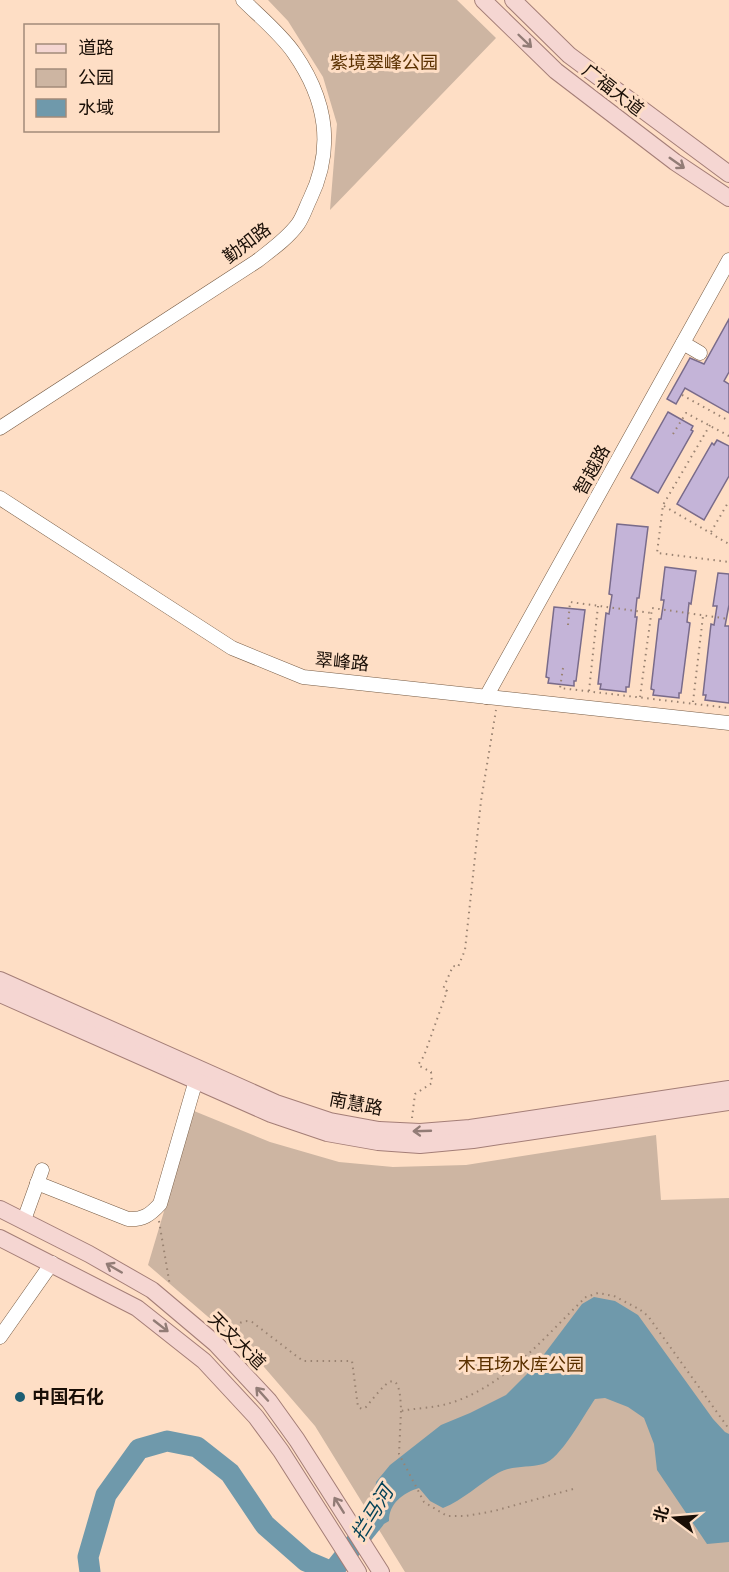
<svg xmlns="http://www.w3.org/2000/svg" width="729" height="1572" font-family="'Fira Sans Condensed','Noto Sans SC',sans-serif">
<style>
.green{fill:#cdb5a2}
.water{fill:#6f99ab}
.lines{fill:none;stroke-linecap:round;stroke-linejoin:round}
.river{stroke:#6f99ab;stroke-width:21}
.building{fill:#c4b4d8;stroke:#796b8a;stroke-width:1.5}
.minor-casing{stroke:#775c45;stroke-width:15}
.major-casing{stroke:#a47e77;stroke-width:18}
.path{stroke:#9a8372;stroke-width:2;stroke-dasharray:1.5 4.5;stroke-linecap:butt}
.minor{stroke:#fff;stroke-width:14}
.major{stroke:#f5d6d2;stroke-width:16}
.oneway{stroke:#927c76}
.poi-dot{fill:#1d5e73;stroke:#fedec5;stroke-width:2}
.labels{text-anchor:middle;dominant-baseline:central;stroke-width:6;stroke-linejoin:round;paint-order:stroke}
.park-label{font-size:18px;fill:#5b3100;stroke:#fedec5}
.street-label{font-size:18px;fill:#190e06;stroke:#fedec5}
.poi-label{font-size:18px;font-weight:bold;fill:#190e06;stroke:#fedec5;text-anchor:start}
.water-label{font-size:20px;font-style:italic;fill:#044257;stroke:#fedec5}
</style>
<rect width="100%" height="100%" fill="#fedec5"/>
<!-- green -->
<g class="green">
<path d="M268,0H457L496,38L330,210L337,124L323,77L288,21Z"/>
<path d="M194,1111L270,1142L339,1162L393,1167L466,1165L656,1135L661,1200L729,1198V1572H405L315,1426L258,1360L148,1265Z"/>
</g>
<!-- water -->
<path class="water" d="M594,1297L615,1301L638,1315L713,1419L725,1432L729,1434V1542L707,1544L657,1470L654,1444L644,1418L628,1407L605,1398L595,1399C584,1415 560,1460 543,1464C528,1468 513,1465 498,1473C479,1484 463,1500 443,1508L430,1501L419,1488C403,1493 389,1503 389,1521L377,1528L366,1509L375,1493L376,1482L390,1465L441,1425L470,1413L506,1395L536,1365L582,1304Z"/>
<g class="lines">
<!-- river -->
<path class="river" d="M90,1572L88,1557L106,1495L139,1449L167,1441L197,1447L230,1473L265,1525L306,1561L332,1572L374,1520L385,1495"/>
</g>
<!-- building -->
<g class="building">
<path d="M729,319V372L724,381L729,384V413L685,388L676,404L667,399L690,358L704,364Z"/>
<path d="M668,412L693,426L691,430L693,431L658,493L631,478Z"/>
<path d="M717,440L729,446V476L704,520L677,504L712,443L714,445Z"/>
<path d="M617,524L648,527L639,598H637L635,617H637L629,687H626V692L600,689L601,684H598L606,613L609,614L612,595L609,594Z"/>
<path d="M665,567L696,571L691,604L689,603L687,622L690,623L681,693H679V698L653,695L654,690L651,689L659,619H661L664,600H661Z"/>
<path d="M718,573L729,574V605L725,626H729V703L705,700L706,695H703L711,624L714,625L717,606H713Z"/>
<path d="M554,607L585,610L576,681H574V686L548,683L549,678L546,677Z"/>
</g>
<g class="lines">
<!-- minor casing -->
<g class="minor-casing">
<g id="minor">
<path d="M683,343L700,353"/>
<path d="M0,428L257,261C271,250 287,239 298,224C303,217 306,207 310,199C335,147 326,99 294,53C281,34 259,16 243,0"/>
<path d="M0,498L232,648L303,677L729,723"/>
<path d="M486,697L729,260"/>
<path d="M37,1183L128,1219C143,1220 150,1215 160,1204L196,1080"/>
<path d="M24,1220L42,1170"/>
<path d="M0,1337L52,1263"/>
</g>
</g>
<!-- major casing -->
<g class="major-casing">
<g id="major">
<path d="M483,0L556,71L675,162L729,198"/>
<path d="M513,0L569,55L729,174"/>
<path d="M0,980L276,1103L330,1121L379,1130L420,1132L470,1128L729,1089"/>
<path d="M0,994L271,1114L327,1133L378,1142L420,1145L473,1140L729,1102"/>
<path d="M0,1209L89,1254L152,1290L216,1344L269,1401L297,1440L381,1572"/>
<path d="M0,1238L137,1308L204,1361L256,1417L281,1451L358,1572"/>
</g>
</g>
<!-- path -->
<g class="path">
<path d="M682,395L729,421"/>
<path d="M710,425L663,505L657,553L729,562"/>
<path d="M673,434L686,413L729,436"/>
<path d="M664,506L729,544"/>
<path d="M711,532L729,501"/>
<path d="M568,625L570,602L651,613"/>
<path d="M563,668L560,688L729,708"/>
<path d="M589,691L598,606"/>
<path d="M640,697L652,608L729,619"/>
<path d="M693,702L703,616"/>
<path d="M412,1118L415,1094L432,1083L431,1072L418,1065L424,1056L447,991L443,989L453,966L458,967L465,950L481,801L496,710"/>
<path d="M159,1221L170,1286"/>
<path d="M226,1334C234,1328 241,1318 252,1322L303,1361H352L358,1407L362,1409L366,1407C386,1383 400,1362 401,1411C416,1408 433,1408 447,1404C504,1388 545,1336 586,1297L598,1293L614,1296L639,1309L648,1316L729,1429"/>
<path d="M401,1411L399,1454L424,1502L447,1516H466L494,1511L573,1489"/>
</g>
<!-- minor -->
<use href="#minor" class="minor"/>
<!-- major -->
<use href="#major" class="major"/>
</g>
<!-- one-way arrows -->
<defs><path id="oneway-shaft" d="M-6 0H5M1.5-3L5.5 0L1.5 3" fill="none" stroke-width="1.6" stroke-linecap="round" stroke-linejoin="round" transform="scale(1.5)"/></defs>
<g class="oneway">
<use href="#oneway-shaft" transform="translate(525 41) rotate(44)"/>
<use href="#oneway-shaft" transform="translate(677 163) rotate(35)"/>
<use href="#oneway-shaft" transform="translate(422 1131) rotate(178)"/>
<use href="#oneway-shaft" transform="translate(114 1268) rotate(-150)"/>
<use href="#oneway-shaft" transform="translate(161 1326) rotate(38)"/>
<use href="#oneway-shaft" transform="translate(262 1394) rotate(-132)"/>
<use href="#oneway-shaft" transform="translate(339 1505) rotate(-122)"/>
</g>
<!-- markers -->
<circle class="poi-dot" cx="20" cy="1397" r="6"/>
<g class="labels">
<!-- park labels -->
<g class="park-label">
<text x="384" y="63">紫境翠峰公园</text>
<text x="521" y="1365">木耳场水库公园</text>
</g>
<!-- street labels -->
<g class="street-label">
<text transform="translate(613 90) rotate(38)">广福大道</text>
<text transform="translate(247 243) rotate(-37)">勤知路</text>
<text transform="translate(592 470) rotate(-61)">智越路</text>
<text transform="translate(342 662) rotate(5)">翠峰路</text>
<text transform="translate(356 1104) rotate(11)">南慧路</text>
<text transform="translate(237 1341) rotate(45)">天文大道</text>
</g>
<!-- poi labels -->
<g class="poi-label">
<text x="32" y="1397">中国石化</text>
</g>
<!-- water labels -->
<g class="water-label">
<text transform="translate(372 1513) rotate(-58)">拦马河</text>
</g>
</g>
<!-- legend -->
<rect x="24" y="24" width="195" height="108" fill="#fedec5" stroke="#a28b79" stroke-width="1.5"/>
<rect x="36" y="44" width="30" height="9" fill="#f5d6d2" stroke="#a28b79" stroke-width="1.5"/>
<text x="78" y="54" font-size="18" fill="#190e06">道路</text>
<rect x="36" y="69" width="30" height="18" fill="#cdb5a2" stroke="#a28b79" stroke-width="1.5"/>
<text x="78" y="84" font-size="18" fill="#190e06">公园</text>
<rect x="36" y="99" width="30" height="18" fill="#6f99ab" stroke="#a28b79" stroke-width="1.5"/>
<text x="78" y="114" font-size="18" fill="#190e06">水域</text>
<!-- north arrow -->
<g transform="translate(675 1518) rotate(286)" stroke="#fedec5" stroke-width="4.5" paint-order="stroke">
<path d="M0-4.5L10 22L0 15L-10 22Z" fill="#190e06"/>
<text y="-9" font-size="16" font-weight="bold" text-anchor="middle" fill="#190e06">北</text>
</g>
</svg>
